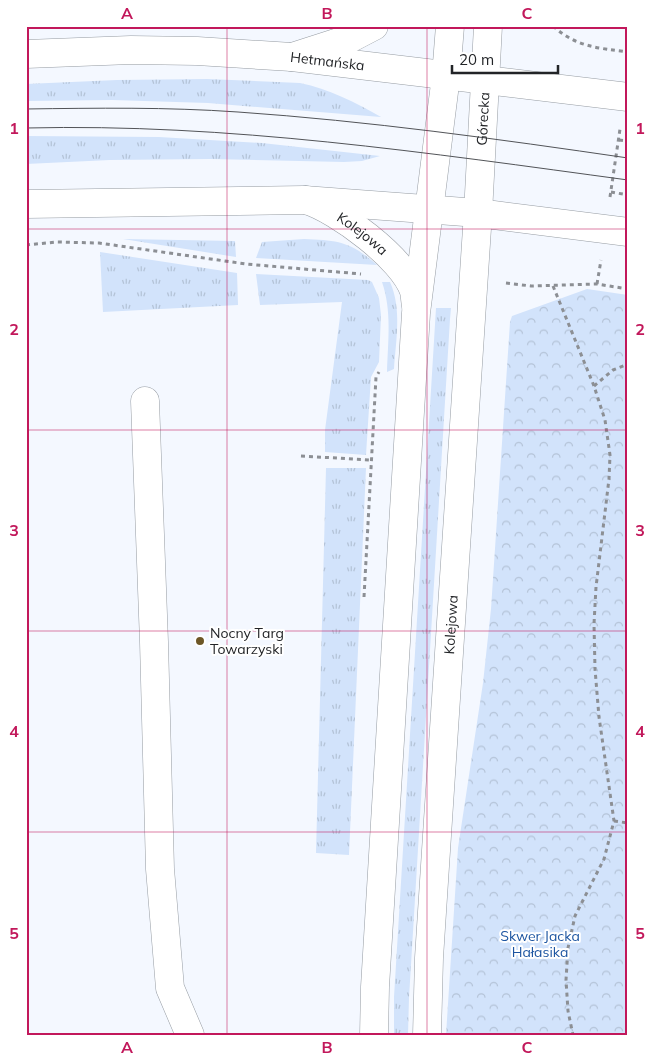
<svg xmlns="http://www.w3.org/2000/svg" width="654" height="1061" font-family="Mulish,sans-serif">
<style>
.grass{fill:url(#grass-tufts)}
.park{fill:url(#park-crowns)}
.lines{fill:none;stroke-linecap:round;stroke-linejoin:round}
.minor-casing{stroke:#969ca3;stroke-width:29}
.major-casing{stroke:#969ca3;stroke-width:29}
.path{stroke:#8c8f94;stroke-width:3;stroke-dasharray:4 4;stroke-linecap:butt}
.minor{stroke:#fff;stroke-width:28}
.major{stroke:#fff;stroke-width:28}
.tram{stroke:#525458;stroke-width:1}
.grid{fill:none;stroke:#c2185b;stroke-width:1;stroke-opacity:0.55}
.poi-dot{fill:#6d5727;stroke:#fff;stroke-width:2}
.labels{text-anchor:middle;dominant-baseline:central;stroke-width:4;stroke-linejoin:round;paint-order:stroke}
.street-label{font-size:14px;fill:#222427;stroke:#fff}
.poi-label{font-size:14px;fill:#222427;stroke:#fff;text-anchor:start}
.park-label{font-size:14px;fill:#1d55a1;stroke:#fff}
.neatline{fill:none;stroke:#c2185b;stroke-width:2}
.grid-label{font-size:16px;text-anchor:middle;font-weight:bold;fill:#c2185b}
</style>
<defs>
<pattern id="grass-tufts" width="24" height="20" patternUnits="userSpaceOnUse" patternTransform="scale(1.25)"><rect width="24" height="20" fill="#d2e3fb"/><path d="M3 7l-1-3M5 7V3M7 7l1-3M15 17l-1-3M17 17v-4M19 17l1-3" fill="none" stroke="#b4c3d7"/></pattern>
<pattern id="park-crowns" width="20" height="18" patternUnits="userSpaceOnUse" patternTransform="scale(1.25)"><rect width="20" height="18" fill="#d2e3fb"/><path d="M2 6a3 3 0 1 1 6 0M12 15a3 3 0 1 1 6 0" fill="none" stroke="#b4c3d7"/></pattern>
</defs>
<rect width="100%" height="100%" fill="#f4f8ff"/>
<!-- grass -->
<g class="grass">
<path d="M207,79L300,83C329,89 355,102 381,117L208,103L112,100L26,101V84L117,80Z"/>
<path d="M26,136L159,137L262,143L380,156L362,161L344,162L210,159L110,160L26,164Z"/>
<path d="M123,239L235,241L236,257Z"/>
<path d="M304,239C338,240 351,242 377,265L256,258L262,242Z"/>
<path d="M100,252L237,273L238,305L103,312Z"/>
<path d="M256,274L368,280L372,282L379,298L381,315L379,362L371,377L366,455L325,452V430L342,302L260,305Z"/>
<path d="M382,282H390C402,309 396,340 394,369L387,372C388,341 392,311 382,282Z"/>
<path d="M436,308H451L450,319L409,998L408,1035H394V997Z"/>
<path d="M326,468H366L349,855L316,853Z"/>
</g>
<!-- park -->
<path class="park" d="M587,289L628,295V1035H446L458,848L483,683L491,609L510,322L512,316Z"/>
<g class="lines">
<!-- minor casing -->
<g class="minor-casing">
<g id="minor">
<path d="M292,57L351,38L374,26"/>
<path id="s1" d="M306,200C338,210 403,258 414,291C415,295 415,301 416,306"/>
<path d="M145,401L154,642L160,869L170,988L190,1035"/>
<path d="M374,1035L375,987L416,313L446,76L450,26"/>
<path id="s2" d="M427,1035L429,958L438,820L478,213L488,26"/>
</g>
</g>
<!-- major casing -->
<g class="major-casing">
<g id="major">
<path id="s3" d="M26,54L131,50L197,51L292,57L628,97"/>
<path d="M26,204L304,200L478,213L628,232"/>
</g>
</g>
<!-- path -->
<g class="path">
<path d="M553,26C576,47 598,48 628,52"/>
<path d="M619,140L628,141"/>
<path d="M611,192L628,195"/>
<path d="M610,197L620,129"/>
<path d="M26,245L57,242L99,243L246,264L361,274"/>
<path d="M506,283L531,286L597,284L628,289"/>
<path d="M597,284L601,260"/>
<path d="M553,286L594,386L605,420L610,455L609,479L596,587L594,624L595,669L599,717L614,821L604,859L575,916L568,948L566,980L568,1011L573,1035"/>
<path d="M594,386L613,370L628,364"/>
<path d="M301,456L370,460"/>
<path d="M364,597L376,377L379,372"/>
<path d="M614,821L628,823"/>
</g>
<!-- minor -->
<use href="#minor" class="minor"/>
<!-- major -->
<use href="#major" class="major"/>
<!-- tram -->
<g class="tram">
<path d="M26,109C97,108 167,107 238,112C368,121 498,139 628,158"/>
<path d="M26,128C228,123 428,153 628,180"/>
</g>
</g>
<!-- grid -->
<path class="grid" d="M227,26V1035M427,26V1035M26,229H628M26,430H628M26,631H628M26,832H628"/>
<!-- markers -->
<circle class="poi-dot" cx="200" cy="641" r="5"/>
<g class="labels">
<!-- street labels -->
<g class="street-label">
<text stroke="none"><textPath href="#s3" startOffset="302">Hetmańska</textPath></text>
<text stroke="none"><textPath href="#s2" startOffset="918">Górecka</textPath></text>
<text stroke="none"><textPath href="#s1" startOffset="66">Kolejowa</textPath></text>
<text stroke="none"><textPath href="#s2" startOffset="411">Kolejowa</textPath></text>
</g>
<!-- poi labels -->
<g class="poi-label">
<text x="210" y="633">Nocny Targ<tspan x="210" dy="16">Towarzyski</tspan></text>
</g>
<!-- park labels -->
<g class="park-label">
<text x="540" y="936">Skwer Jacka<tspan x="540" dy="16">Hałasika</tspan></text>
</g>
</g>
<!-- border -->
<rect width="654" height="1061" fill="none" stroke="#ffffff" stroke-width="55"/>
<!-- scale -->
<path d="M452 65v8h106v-8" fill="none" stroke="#222427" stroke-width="2.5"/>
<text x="459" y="65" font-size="15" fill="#222427" stroke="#ffffff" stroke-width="4" paint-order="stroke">20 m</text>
<rect x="28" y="28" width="598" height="1006" class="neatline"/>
<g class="grid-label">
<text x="127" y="19">A</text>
<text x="327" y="19">B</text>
<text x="527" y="19">C</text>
<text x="14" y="134">1</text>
<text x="640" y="134">1</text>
<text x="14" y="335">2</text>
<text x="640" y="335">2</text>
<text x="14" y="536">3</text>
<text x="640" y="536">3</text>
<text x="14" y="737">4</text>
<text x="640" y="737">4</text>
<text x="14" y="939">5</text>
<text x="640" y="939">5</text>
<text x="127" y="1053">A</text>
<text x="327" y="1053">B</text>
<text x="527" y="1053">C</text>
</g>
</svg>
